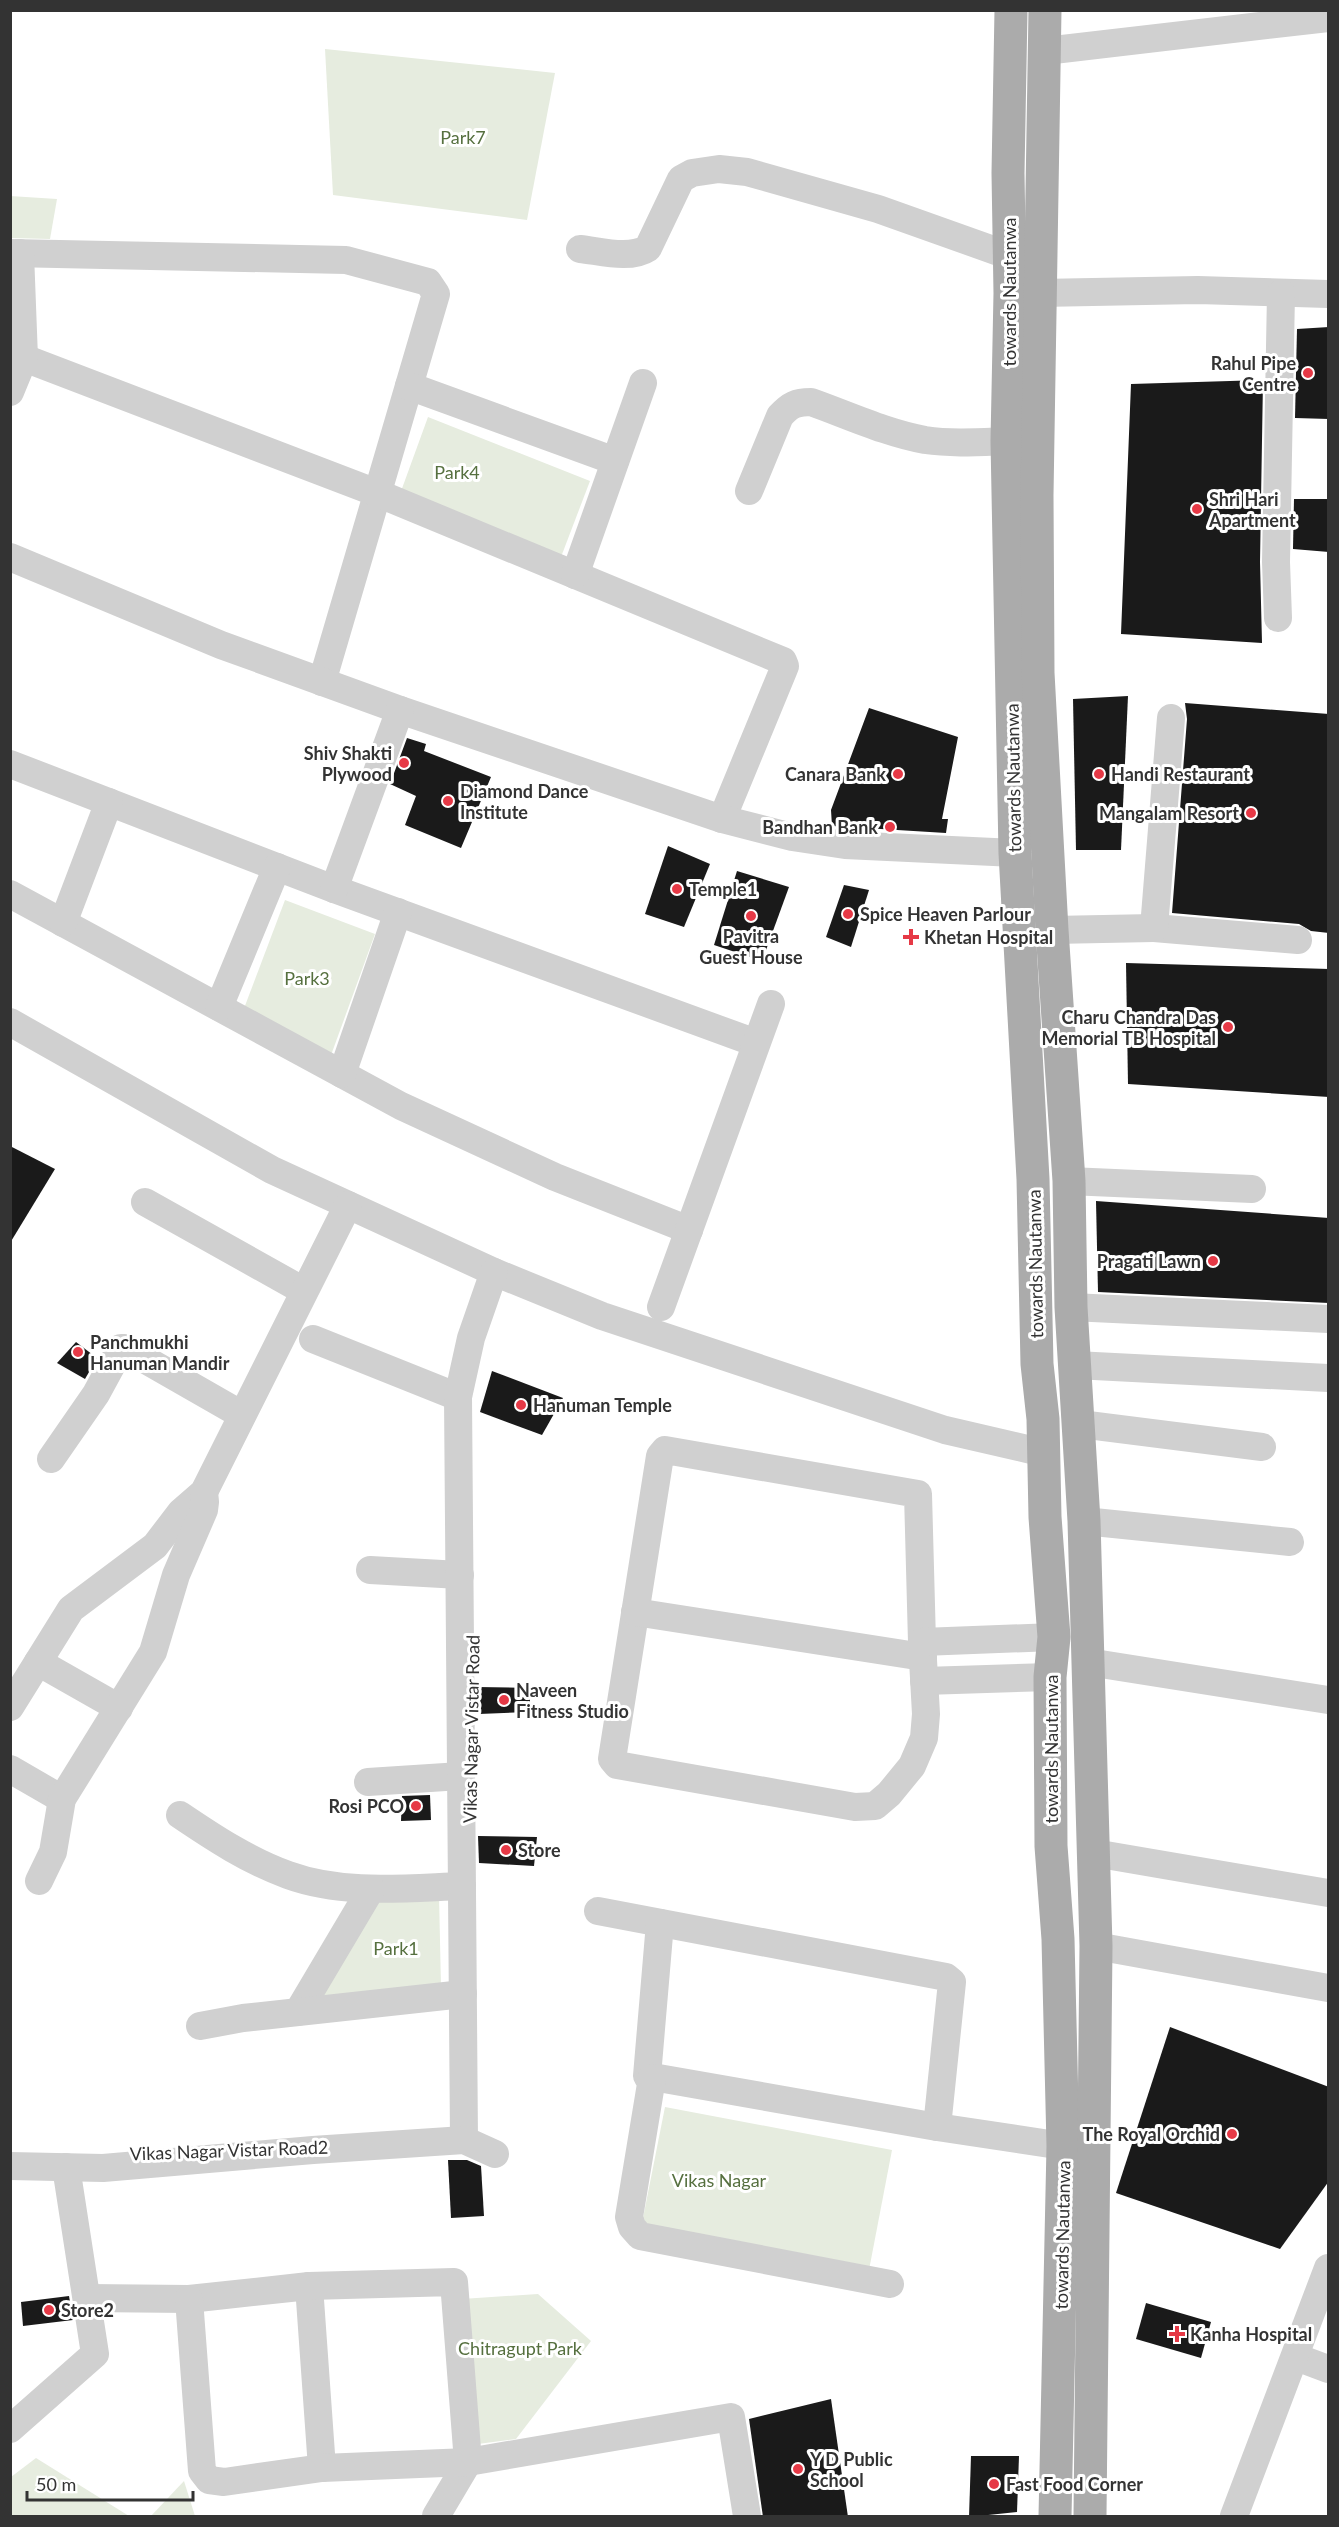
<svg xmlns="http://www.w3.org/2000/svg" width="1339" height="2527" font-family="Lato,sans-serif">
<style>
.green{fill:#e6ecdf}
.building{fill:#1a1a1a}
.lines{fill:none;stroke-linecap:round;stroke-linejoin:round}
.minor{stroke:#d0d0d0;stroke-width:28}
.major{stroke:#ababab;stroke-width:33}
.poi-dot{fill:#e63946;stroke:#fff;stroke-width:2}
.labels{text-anchor:middle;dominant-baseline:central;stroke-width:6;stroke-linejoin:round;paint-order:stroke}
.park-label{font-size:18px;fill:#56703f;stroke:#fff}
.street-label{font-size:18px;fill:#333;stroke:#fff}
.poi-label{font-size:18px;font-weight:bold;fill:#333;stroke:#fff;text-anchor:start}
</style>
<rect width="100%" height="100%" fill="#fff"/>
<!-- green -->
<g class="green">
<path d="M325,49L555,73L527,220L333,195Z"/>
<path d="M10,196L57,199L50,239L11,238Z"/>
<path d="M428,417L590,481L561,557L400,494Z"/>
<path d="M285,900L375,934L330,1058L243,1011Z"/>
<path d="M439,1895L441,1987L313,2003L375,1896Z"/>
<path d="M665,2107L892,2150L869,2270L641,2228Z"/>
<path d="M538,2294L591,2341L516,2439L478,2444L462,2299Z"/>
<path d="M36,2458L129,2516H11V2477Z"/>
<path d="M184,2481L195,2516H151Z"/>
</g>
<!-- building -->
<g class="building">
<path d="M1329,327V419L1295,418L1297,329Z"/>
<path d="M1263,380L1260,562L1262,643L1121,634L1131,384Z"/>
<path d="M1294,499H1329V552L1293,549Z"/>
<path d="M1128,696L1121,850H1076L1073,699Z"/>
<path d="M1185,703L1329,714V933L1311,931L1299,924L1172,913L1187,719Z"/>
<path d="M869,708L958,737L942,819H948L946,833L832,826L831,810Z"/>
<path d="M407,738L426,744L424,751L491,777L461,848L405,825L416,796L390,784Z"/>
<path d="M668,846L710,864L684,927L645,914Z"/>
<path d="M737,871L789,887L762,961L714,945Z"/>
<path d="M844,885L869,890L851,947L826,937Z"/>
<path d="M1126,963L1329,969V1097L1128,1084Z"/>
<path d="M10,1146L55,1169L10,1243Z"/>
<path d="M1096,1201L1329,1218V1303L1098,1292Z"/>
<path d="M76,1342L97,1358L85,1379L57,1363Z"/>
<path d="M492,1371L563,1398L542,1435L480,1412Z"/>
<path d="M477,1687L531,1688L529,1712L479,1714Z"/>
<path d="M430,1795L431,1820L401,1821L402,1796Z"/>
<path d="M478,1836L537,1837L534,1866L479,1863Z"/>
<path d="M1170,2027L1329,2087V2181L1280,2249L1116,2193Z"/>
<path d="M448,2160H467L481,2166L484,2216L451,2218Z"/>
<path d="M69,2296L73,2320L23,2326L21,2302Z"/>
<path d="M1146,2303L1211,2322L1201,2358L1136,2339Z"/>
<path d="M831,2399L848,2517H763L749,2419Z"/>
<path d="M971,2456H1019L1017,2512L969,2517Z"/>
</g>
<g class="lines">
<!-- minor -->
<g class="minor">
<path d="M1045,51L1328,18"/>
<path d="M580,249C600,251 630,260 648,248L681,179L692,173L719,169L747,172L878,209L1010,256"/>
<path d="M10,253L346,260L428,282L436,294L322,682"/>
<path d="M1040,293L1198,290L1328,294"/>
<path d="M24,358L377,493L783,661L785,666L783,671L722,819"/>
<path d="M409,386L615,461"/>
<path d="M10,392L24,358L20,253"/>
<path d="M749,491L780,416C790,405 796,402 811,402C848,415 886,433 925,440C952,444 980,442 1007,441"/>
<path d="M10,557L221,645L400,710L722,819L792,837L845,845L1015,853"/>
<path d="M575,575L643,383"/>
<path d="M1278,618L1276,562L1281,293"/>
<path d="M10,764L334,889L756,1043"/>
<path d="M334,889L400,710"/>
<path d="M10,894L401,1106L555,1177L689,1230"/>
<path d="M63,923L109,802"/>
<path d="M1154,928L1298,940"/>
<path d="M1052,930L1154,928L1171,718"/>
<path d="M219,1007L277,867"/>
<path d="M10,1022L272,1170L494,1272L602,1316L945,1430L1044,1453"/>
<path d="M342,1074L398,912"/>
<path d="M1069,1181L1252,1189"/>
<path d="M145,1202L304,1291"/>
<path d="M661,1307L771,1004"/>
<path d="M1071,1307L1328,1319"/>
<path d="M313,1339L458,1397"/>
<path d="M1075,1365L1328,1378"/>
<path d="M1080,1424L1262,1447"/>
<path d="M665,1450L918,1494L922,1642L926,1714L924,1738L912,1766L889,1794L875,1806L855,1807L617,1765L612,1759L660,1456Z"/>
<path d="M51,1459L96,1394L121,1348H125L242,1415"/>
<path d="M1084,1521L1290,1542"/>
<path d="M370,1570L460,1575"/>
<path d="M635,1612L923,1657"/>
<path d="M922,1642L1054,1637"/>
<path d="M38,1662L119,1708"/>
<path d="M1088,1662L1328,1700"/>
<path d="M924,1681L1050,1677"/>
<path d="M10,1707L71,1609L155,1546L181,1512L204,1492L348,1205"/>
<path d="M10,1769L62,1799"/>
<path d="M368,1782L461,1776"/>
<path d="M180,1815C214,1838 249,1861 288,1875C343,1895 405,1888 462,1886"/>
<path d="M1094,1853L1328,1893"/>
<path d="M39,1881L53,1852L62,1799L153,1652L176,1575L204,1510L205,1502L204,1492"/>
<path d="M598,1911L946,1977L952,1982L937,2127"/>
<path d="M660,1923L647,2076L937,2127L1063,2146"/>
<path d="M1096,1946L1328,1988"/>
<path d="M298,2012L371,1889"/>
<path d="M200,2026L243,2018L463,1994"/>
<path d="M652,2078L629,2217L632,2227L640,2236L890,2284"/>
<path d="M464,2140L458,1397L471,1338L494,1272"/>
<path d="M10,2166L103,2168L313,2150L464,2140L495,2154"/>
<path d="M309,2286L322,2468"/>
<path d="M87,2298L189,2299L309,2286L454,2282L468,2462L436,2516"/>
<path d="M189,2299L202,2471L209,2480L224,2482L322,2468L468,2462L731,2417L747,2516"/>
<path d="M1296,2357L1328,2369"/>
<path d="M10,2429L95,2354L66,2167"/>
<path d="M1234,2516L1328,2268"/>
</g>
<!-- major -->
<g class="major">
<path d="M1011,10L1008,173L1010,293L1007,441L1015,853L1033,1179L1037,1364L1043,1419L1045,1517L1054,1637L1050,1677L1051,1846L1058,1939L1063,2146L1055,2516"/>
<path d="M1045,10L1037,495L1038,673L1052,930L1069,1181L1071,1307L1084,1521L1096,1946L1090,2516"/>
</g>
</g>
<!-- markers -->
<g class="poi-dot">
<circle cx="1308" cy="373" r="6"/>
<circle cx="1197" cy="509" r="6"/>
<circle cx="404" cy="763" r="6"/>
<circle cx="898" cy="774" r="6"/>
<circle cx="1099" cy="774" r="6"/>
<circle cx="448" cy="801" r="6"/>
<circle cx="1251" cy="813" r="6"/>
<circle cx="890" cy="827" r="6"/>
<circle cx="677" cy="889" r="6"/>
<circle cx="848" cy="914" r="6"/>
<circle cx="751" cy="916" r="6"/>
<path d="M908 928h6v6h6v6h-6v6h-6v-6h-6v-6h6z"/>
<circle cx="1228" cy="1027" r="6"/>
<circle cx="1213" cy="1261" r="6"/>
<circle cx="78" cy="1352" r="6"/>
<circle cx="521" cy="1405" r="6"/>
<circle cx="504" cy="1700" r="6"/>
<circle cx="416" cy="1806" r="6"/>
<circle cx="506" cy="1850" r="6"/>
<circle cx="1232" cy="2134" r="6"/>
<circle cx="49" cy="2310" r="6"/>
<path d="M1174 2325h6v6h6v6h-6v6h-6v-6h-6v-6h6z"/>
<circle cx="798" cy="2469" r="6"/>
<circle cx="994" cy="2484" r="6"/>
</g>
<g class="labels">
<!-- park labels -->
<g class="park-label">
<text x="463" y="137">Park7</text>
<text x="457" y="472">Park4</text>
<text x="307" y="978">Park3</text>
<text x="396" y="1948">Park1</text>
<text x="719" y="2180">Vikas Nagar</text>
<text x="520" y="2348">Chitragupt Park</text>
</g>
<!-- street labels -->
<g class="street-label">
<text transform="translate(1009 292) rotate(-90)">towards Nautanwa</text>
<text transform="translate(1013 778) rotate(-91)">towards Nautanwa</text>
<text transform="translate(1035 1264) rotate(-91)">towards Nautanwa</text>
<text transform="translate(471 1729) rotate(-89)">Vikas Nagar Vistar Road</text>
<text transform="translate(1051 1749) rotate(-90)">towards Nautanwa</text>
<text transform="translate(229 2150) rotate(-2)">Vikas Nagar Vistar Road2</text>
<text transform="translate(1062 2235) rotate(-89)">towards Nautanwa</text>
</g>
<!-- poi labels -->
<g class="poi-label">
<text x="1296" y="363" text-anchor="end">Rahul Pipe<tspan x="1296" dy="21">Centre</tspan></text>
<text x="1209" y="499">Shri Hari<tspan x="1209" dy="21">Apartment</tspan></text>
<text x="392" y="753" text-anchor="end">Shiv Shakti<tspan x="392" dy="21">Plywood</tspan></text>
<text x="886" y="774" text-anchor="end">Canara Bank</text>
<text x="1111" y="774">Handi Restaurant</text>
<text x="460" y="791">Diamond Dance<tspan x="460" dy="21">Institute</tspan></text>
<text x="1239" y="813" text-anchor="end">Mangalam Resort</text>
<text x="878" y="827" text-anchor="end">Bandhan Bank</text>
<text x="689" y="889">Temple1</text>
<text x="860" y="914">Spice Heaven Parlour</text>
<text x="751" y="936" text-anchor="middle">Pavitra<tspan x="751" dy="21">Guest House</tspan></text>
<text x="924" y="937">Khetan Hospital</text>
<text x="1216" y="1017" text-anchor="end">Charu Chandra Das<tspan x="1216" dy="21">Memorial TB Hospital</tspan></text>
<text x="1201" y="1261" text-anchor="end">Pragati Lawn</text>
<text x="90" y="1342">Panchmukhi<tspan x="90" dy="21">Hanuman Mandir</tspan></text>
<text x="533" y="1405">Hanuman Temple</text>
<text x="516" y="1690">Naveen<tspan x="516" dy="21">Fitness Studio</tspan></text>
<text x="404" y="1806" text-anchor="end">Rosi PCO</text>
<text x="518" y="1850">Store</text>
<text x="1220" y="2134" text-anchor="end">The Royal Orchid</text>
<text x="61" y="2310">Store2</text>
<text x="1190" y="2334">Kanha Hospital</text>
<text x="810" y="2459">Y D Public<tspan x="810" dy="21">School</tspan></text>
<text x="1006" y="2484">Fast Food Corner</text>
</g>
</g>
<!-- border -->
<rect width="1339" height="2527" fill="none" stroke="#333333" stroke-width="24"/>
<!-- scale -->
<path d="M27 2491v9h166v-9" fill="none" stroke="#333333" stroke-width="3"/>
<text x="36" y="2491" font-size="18" fill="#333333" stroke="#ffffff" stroke-width="4.5" paint-order="stroke">50 m</text>
</svg>
